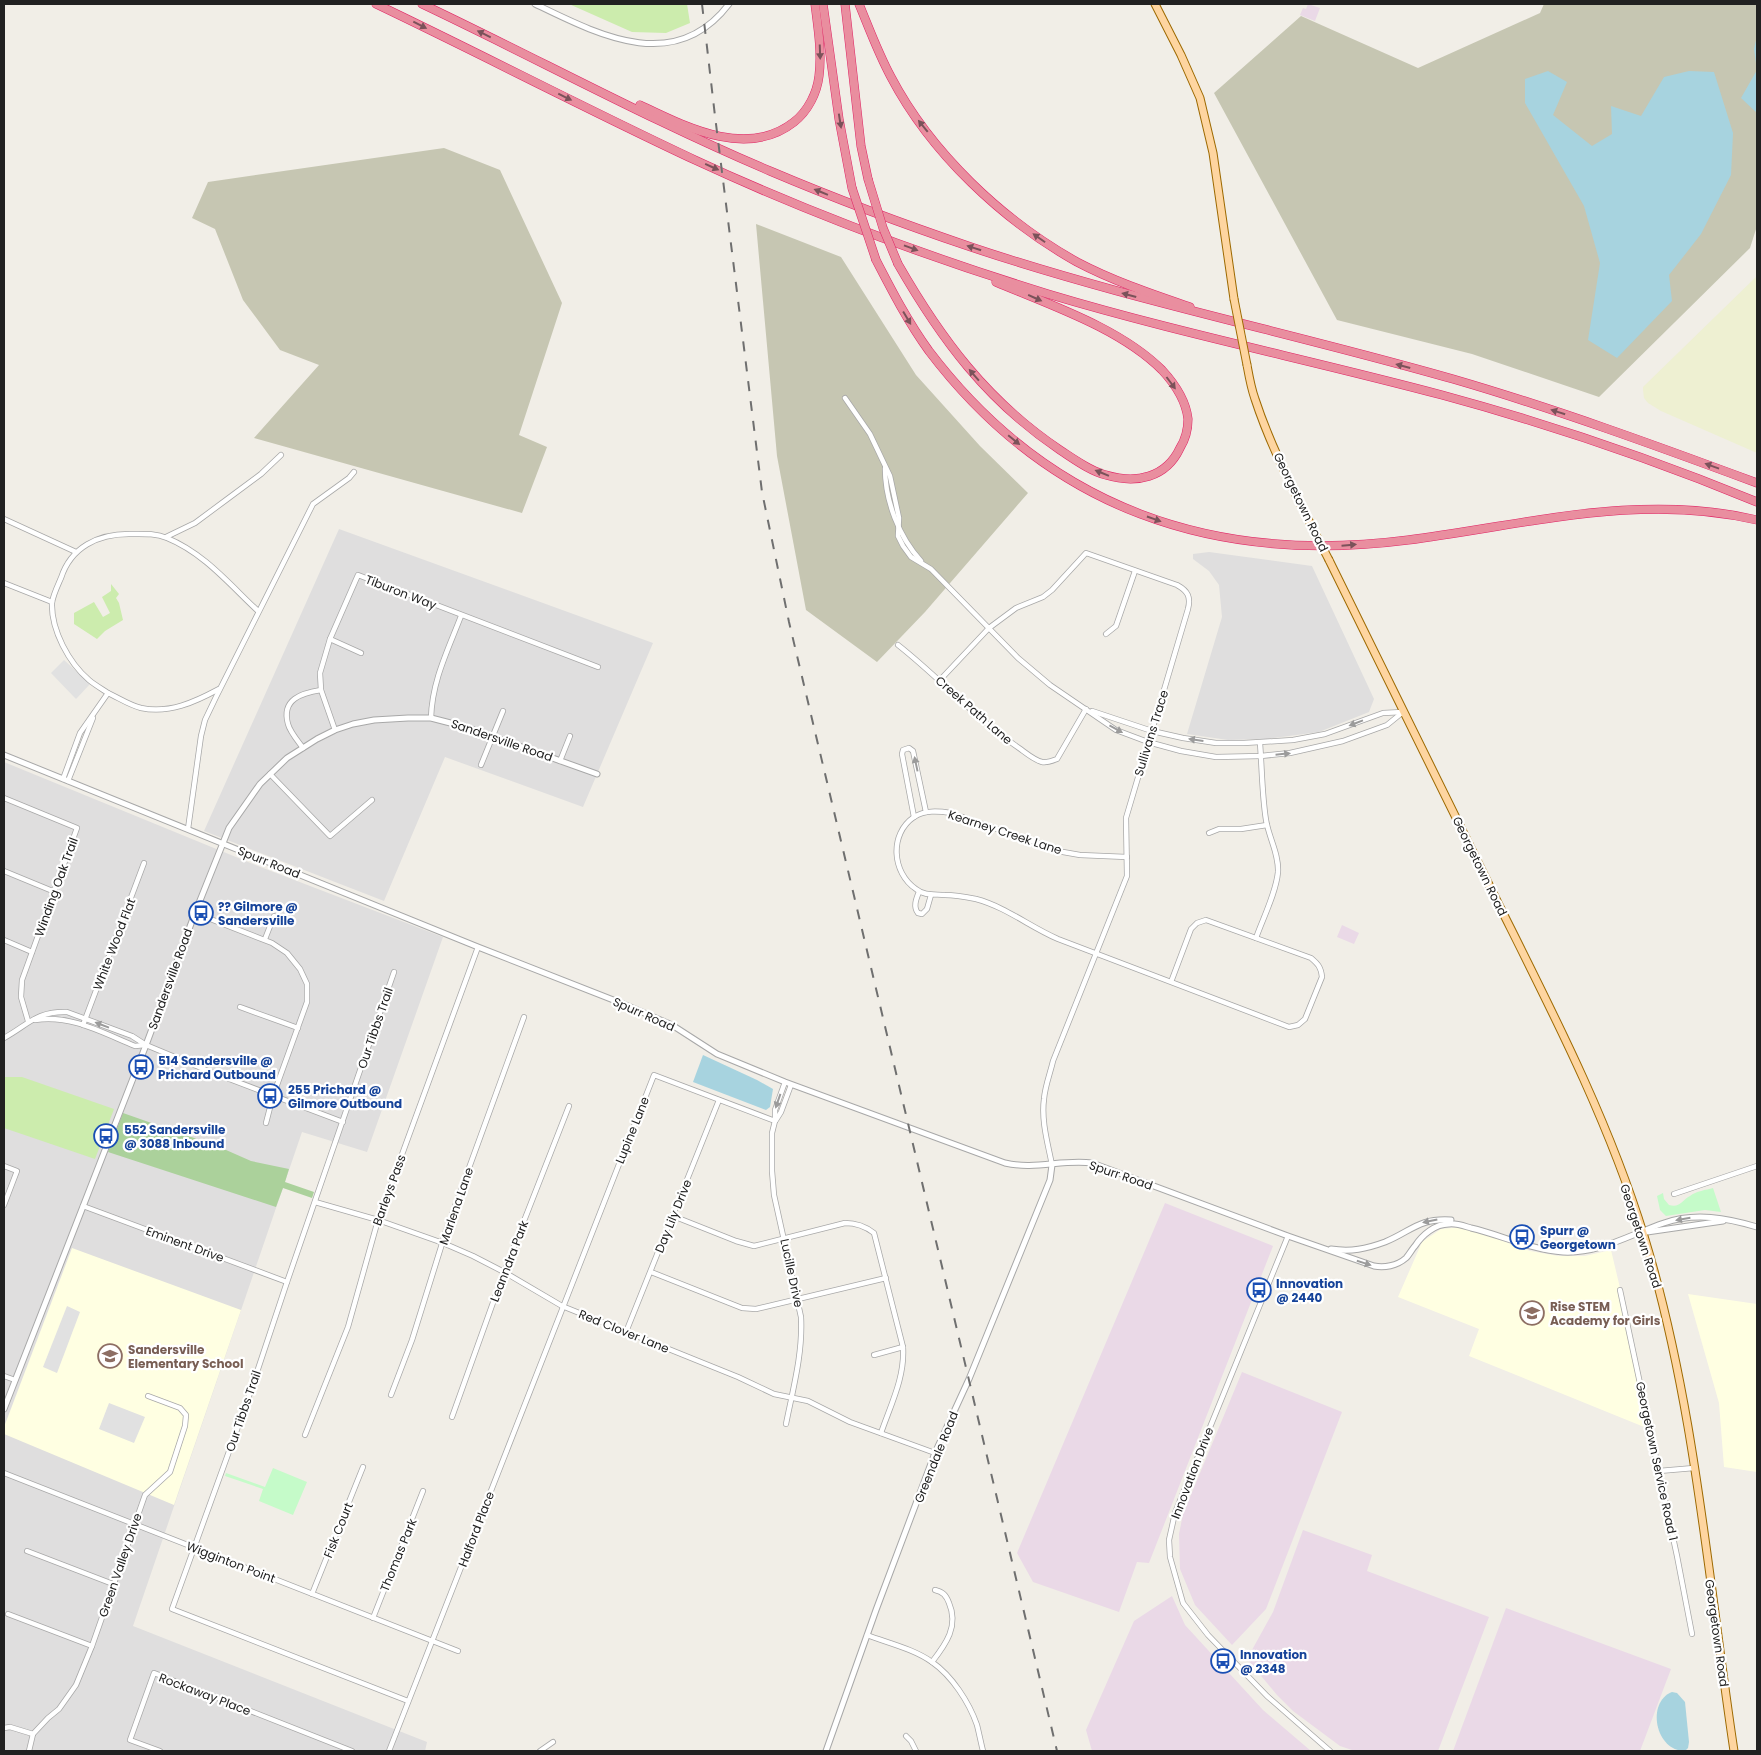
<svg xmlns="http://www.w3.org/2000/svg" width="1761" height="1755" font-family="Poppins,sans-serif">
<style>
.residential{fill:#dfdede}
.industrial{fill:#ead9e7}
.education{fill:#ffffe2}
.construction{fill:#c6c6b2}
.farmland{fill:#eef0d2}
.grass{fill:#ccecad}
.forest{fill:#abd19b}
.park{fill:#c5fbc9}
.parking{fill:#e1e1e1}
.water{fill:#a7d3df}
.lines{fill:none;stroke-linecap:round;stroke-linejoin:round}
.minor-casing{stroke:#a8a8a8;stroke-width:6}
.tertiary-casing{stroke:#a8a8a8;stroke-width:7}
.primary-casing{stroke:#9d6900;stroke-width:9}
.motorway-casing{stroke:#df2464;stroke-width:9}
.minor{stroke:#fff;stroke-width:4.5}
.tertiary{stroke:#fff;stroke-width:5}
.primary{stroke:#fed5a0;stroke-width:7}
.motorway{stroke:#e98e9f;stroke-width:8}
.rail{stroke:#6f6f6f;stroke-width:2;stroke-dasharray:10 10;stroke-linecap:butt}
.primary-bridge-casing{stroke:#9d6900;stroke-width:9;stroke-linecap:butt}
.motorway-bridge-casing{stroke:#df2464;stroke-width:9;stroke-linecap:butt}
.primary-bridge{stroke:#fed5a0;stroke-width:7}
.motorway-bridge{stroke:#e98e9f;stroke-width:8}
.oneway{fill:#7b525a}
.oneway2{fill:#9b9b9b}
.labels{text-anchor:middle;dominant-baseline:central;stroke-width:4.5;stroke-linejoin:round;paint-order:stroke}
.street-label{font-size:12px;fill:#212121;stroke:#fff}
.transit-label{font-size:12px;font-weight:bold;fill:#164399;stroke:#fff;text-anchor:start}
.education-label{font-size:12px;font-weight:bold;fill:#785e54;stroke:#fff;text-anchor:start}
</style>
<rect width="100%" height="100%" fill="#f1eee7"/>
<!-- residential -->
<g class="residential">
<path d="M339,529L653,643L583,807L445,757L384,901L204,831Z"/>
<path d="M1209,552L1312,566L1374,699L1369,712L1319,732L1267,739L1228,740L1187,734L1222,617L1219,585L1209,571L1193,559V554Z"/>
<path d="M4,762L253,864L443,937L367,1152L302,1132L133,1626L427,1742L425,1751H4Z"/>
</g>
<!-- industrial -->
<g class="industrial">
<path d="M1308,4L1320,8L1315,21L1300,15L1303,8L1306,9Z"/>
<path d="M1342,925L1359,933L1354,944L1337,937Z"/>
<path d="M1165,1203L1273,1246L1149,1563L1137,1562L1119,1612L1033,1582L1017,1553Z"/>
<path d="M1242,1372L1342,1412L1266,1609L1232,1645L1195,1605L1180,1569L1179,1534L1183,1514Z"/>
<path d="M1303,1530L1372,1555L1367,1571L1489,1617L1438,1751H1355L1340,1746L1293,1711L1277,1695L1247,1659L1273,1612Z"/>
<path d="M1172,1596L1185,1625L1263,1710L1311,1751H1092L1086,1730L1134,1621Z"/>
<path d="M1506,1608L1671,1669L1640,1751H1453Z"/>
</g>
<!-- education -->
<g class="education">
<path d="M1464,1227L1530,1251L1558,1256H1585L1611,1250L1654,1431L1469,1356L1479,1329L1398,1297L1422,1242L1441,1229Z"/>
<path d="M72,1248L241,1310L174,1505L4,1434V1427Z"/>
<path d="M1688,1294L1757,1304V1472L1724,1467L1719,1403Z"/>
</g>
<!-- construction -->
<g class="construction">
<path d="M1544,4H1757V226L1750,248L1599,397L1472,354L1337,320L1214,93L1301,16L1418,68L1540,13Z"/>
<path d="M444,148L500,170L562,303L519,435L547,447L522,513L254,438L319,365L280,350L243,300L215,229L192,218L208,182Z"/>
<path d="M756,224L841,257L916,375L980,446L1028,493L925,612L877,662L806,610L777,456Z"/>
</g>
<!-- farmland -->
<path class="farmland" d="M1757,276V453L1661,411L1648,403L1644,398L1643,390V387Z"/>
<!-- grass -->
<g class="grass">
<path d="M569,4H687L690,23L666,33L632,32Z"/>
<path d="M111,584L119,594L116,598L119,603L123,620L105,631L97,639L74,624V613L94,602L103,617L110,613L102,597L111,591Z"/>
<path d="M4,1077H22L114,1109L95,1159L4,1128Z"/>
</g>
<!-- forest -->
<path class="forest" d="M123,1113L217,1146L251,1161L289,1169L285,1182L314,1192L312,1198L283,1188L276,1207L108,1152Z"/>
<!-- park -->
<g class="park">
<path d="M1713,1188L1721,1212L1705,1210L1666,1216L1660,1210L1657,1196L1663,1193L1664,1199L1669,1205C1680,1208 1681,1201 1690,1196C1696,1191 1706,1190 1713,1188Z"/>
<path d="M273,1468L307,1482L293,1515L259,1501L263,1489L225,1476L226,1473L265,1487Z"/>
</g>
<!-- parking -->
<g class="parking">
<path d="M64,660L90,684L76,699L51,673Z"/>
<path d="M67,1306L80,1312L57,1373L43,1367Z"/>
<path d="M109,1403L145,1417L134,1443L99,1429Z"/>
</g>
<!-- water -->
<g class="water">
<path d="M1757,36V113L1741,98L1757,70L1754,49Z"/>
<path d="M1548,71L1567,82L1553,115L1592,146L1612,134L1611,106L1641,116L1664,77L1689,71L1714,72L1733,133L1731,175L1701,234L1669,275L1672,301L1617,358L1588,340L1600,263L1584,206L1525,103V79Z"/>
<path d="M703,1055L757,1080L773,1089L770,1107L766,1110L693,1082Z"/>
<path d="M1672,1692L1677,1693L1685,1702L1689,1742L1688,1748L1685,1751C1655,1751 1646,1702 1672,1692Z"/>
</g>
<g class="lines">
<!-- minor casing -->
<g class="minor-casing">
<g id="minor">
<path d="M845,398L870,434L890,476L899,518L898,536L903,546L911,557L931,569L1018,658L1050,685L1116,730L1148,742L1181,751L1216,757L1261,756L1290,753L1343,741L1387,725L1403,712"/>
<path d="M885,468C885,501 899,537 921,561"/>
<path d="M4,519L76,552"/>
<path d="M166,537L195,523L226,500L261,474L281,455"/>
<path d="M4,583L52,602"/>
<path d="M1106,634L1116,626L1135,571"/>
<path d="M330,639L361,653"/>
<path d="M898,645C940,678 975,718 1019,748C1026,753 1034,760 1042,762C1047,763 1052,761 1057,759L1086,709"/>
<path d="M940,680L989,628L1016,608L1043,597L1052,590L1086,553L1177,585C1188,591 1191,597 1188,609L1126,818L1127,876L1053,1061C1050,1074 1045,1086 1044,1099C1041,1121 1048,1144 1052,1165"/>
<path d="M108,693C102,689 95,685 89,680C69,663 51,630 52,603C53,595 58,585 61,578C71,547 98,534 129,534C142,534 155,533 167,538C204,553 230,585 258,611"/>
<path d="M1092,711L1152,731L1183,738L1216,743H1244L1293,740L1325,734L1383,713L1403,712"/>
<path d="M431,718C432,681 448,650 461,616"/>
<path d="M335,730L321,690L320,673L330,639L358,575L598,667"/>
<path d="M303,748C298,741 290,732 288,724C281,699 302,693 321,690"/>
<path d="M560,761L570,736"/>
<path d="M481,765L503,711"/>
<path d="M270,774L330,836L372,800"/>
<path d="M63,779L80,733L108,693C119,698 129,705 141,708C169,714 195,702 219,689"/>
<path d="M68,781L93,718"/>
<path d="M4,798L77,828L22,980L21,997L28,1021"/>
<path d="M914,817L902,754L903,750L909,748L913,751L926,812"/>
<path d="M188,829L201,736L205,720L216,697L313,504L349,478L354,472"/>
<path d="M1209,833L1219,829H1241L1267,825"/>
<path d="M1127,857L1080,855L1063,852L951,813C938,811 925,810 914,817C889,834 892,873 916,889C924,896 935,894 945,895C955,895 966,897 976,899C1006,907 1030,927 1058,939L1289,1027L1298,1025L1305,1019L1322,977C1321,967 1318,964 1311,958L1206,920L1197,923L1191,929L1171,982"/>
<path d="M4,871L55,892"/>
<path d="M919,892C916,899 913,907 918,913L922,914L927,909L931,895"/>
<path d="M195,913L272,943L287,953L300,969L307,984V1002L273,1096L266,1123"/>
<path d="M1256,938C1263,918 1276,893 1278,872C1279,854 1269,838 1266,820C1262,795 1262,769 1260,743"/>
<path d="M265,939L274,916"/>
<path d="M4,940L32,952"/>
<path d="M394,972L287,1282L248,1399L172,1609L408,1701"/>
<path d="M240,1007L298,1028"/>
<path d="M35,1020C70,1014 103,1033 135,1046L145,1045"/>
<path d="M83,1025L144,863"/>
<path d="M4,1038C28,1025 36,1011 67,1012L132,1036L146,1045L211,1072L343,1122"/>
<path d="M785,1082L775,1110V1121L772,1133V1171L774,1195L801,1317C803,1353 793,1389 786,1424"/>
<path d="M776,1120L781,1112L791,1085"/>
<path d="M4,1166L17,1171L4,1205"/>
<path d="M1674,1194L1757,1166"/>
<path d="M315,1202L378,1220L443,1243L473,1256L504,1272L562,1306L738,1377L774,1394L808,1401L850,1422L935,1453"/>
<path d="M83,1206L287,1282"/>
<path d="M673,1216L736,1241L754,1246L845,1223C857,1223 865,1226 874,1233L903,1347C905,1377 891,1404 881,1433"/>
<path d="M1288,1236L1175,1513L1169,1540L1170,1557L1183,1603L1208,1635L1267,1696L1330,1751"/>
<path d="M651,1272L742,1308L756,1309L886,1278"/>
<path d="M1620,1290L1677,1556L1692,1634"/>
<path d="M626,1332L719,1100"/>
<path d="M874,1355L903,1347"/>
<path d="M4,1376L15,1380"/>
<path d="M391,1395L412,1340L446,1231L524,1017"/>
<path d="M452,1417L504,1272L569,1106"/>
<path d="M305,1435L348,1327L378,1220L478,947"/>
<path d="M1659,1471L1694,1468"/>
<path d="M4,1473L458,1651"/>
<path d="M27,1551L113,1584"/>
<path d="M312,1594L363,1467"/>
<path d="M8,1614L92,1646"/>
<path d="M373,1618L423,1491"/>
<path d="M867,1635C888,1643 914,1649 932,1662C952,1676 969,1702 977,1725C979,1733 981,1743 983,1751"/>
<path d="M932,1662C946,1644 959,1626 949,1603C946,1595 943,1592 935,1590"/>
<path d="M4,1728L10,1727L33,1734"/>
<path d="M906,1736L911,1741L916,1751"/>
<path d="M29,1751L33,1734L48,1718L59,1709L76,1685L92,1646L145,1495L170,1472L185,1426L186,1415L180,1408L148,1396"/>
<path d="M160,1751L130,1740L154,1673L352,1751"/>
<path d="M389,1751L654,1075L775,1121"/>
<path d="M540,1751L553,1742"/>
</g>
</g>
<!-- tertiary casing -->
<g class="tertiary-casing">
<g id="tertiary">
<path d="M535,4C599,35 675,75 729,4"/>
<path d="M4,755L478,947L621,1003L672,1025L717,1054L785,1082L1005,1163C1035,1170 1063,1159 1092,1163L1288,1236L1374,1266C1384,1268 1397,1266 1406,1258C1409,1255 1412,1249 1415,1246C1422,1235 1435,1224 1449,1224C1456,1223 1464,1226 1471,1228C1501,1235 1532,1250 1563,1252C1599,1254 1631,1234 1664,1223C1695,1212 1727,1218 1757,1227"/>
<path d="M1647,1232L1723,1221"/>
<path d="M1331,1249C1351,1252 1366,1249 1385,1242C1412,1231 1418,1218 1451,1220"/>
<path d="M4,1409L146,1045L195,913L229,828L260,784L287,758L317,739L335,730L353,724L374,720L408,718H431L466,727L597,774"/>
<path d="M826,1751L876,1610L935,1453L969,1379L1050,1180L1052,1165"/>
</g>
</g>
<!-- primary casing -->
<g class="primary-casing">
<g id="primary">
<path d="M1155,4L1181,55L1200,98L1213,153L1234,299"/>
<path d="M1247,365C1249,376 1251,388 1255,399C1270,445 1293,489 1315,533"/>
<path d="M1329,560C1386,677 1444,793 1501,909C1554,1015 1609,1122 1644,1236C1695,1403 1708,1579 1734,1751"/>
</g>
</g>
<!-- motorway casing -->
<g class="motorway-casing">
<g id="motorway">
<path d="M376,4C483,55 588,110 695,160C809,213 928,257 1048,294C1178,333 1311,360 1442,395C1549,424 1655,460 1757,502"/>
<path d="M422,4C538,59 652,121 770,171C836,199 903,224 971,247C1129,300 1293,333 1453,379C1556,409 1657,446 1757,483"/>
<path d="M823,4L839,119L852,188"/>
<path d="M845,4L861,146L868,179"/>
<path d="M859,4C869,28 878,53 891,77C931,153 1002,220 1077,262C1113,281 1152,294 1190,307"/>
<path d="M640,105C686,127 747,159 794,122C808,111 817,93 819,76C822,52 818,28 815,4"/>
<path d="M876,260C892,291 908,322 929,351C1049,509 1214,565 1408,540C1524,525 1641,492 1757,520"/>
<path d="M898,264C941,339 987,401 1060,450C1074,459 1090,471 1106,475C1136,484 1166,478 1180,448C1185,440 1188,429 1188,419C1186,401 1174,383 1162,370C1120,328 1050,305 996,282"/>
</g>
</g>
<!-- minor -->
<use href="#minor" class="minor"/>
<!-- tertiary -->
<use href="#tertiary" class="tertiary"/>
<!-- primary -->
<use href="#primary" class="primary"/>
<!-- motorway -->
<use href="#motorway" class="motorway"/>
<!-- rail -->
<path class="rail" d="M702,4L715,116L762,492L789,622L1057,1751"/>
<!-- primary-bridge casing -->
<g class="primary-bridge-casing">
<g id="primary-bridge">
<path d="M1234,299L1247,365"/>
<path d="M1315,533L1329,560"/>
</g>
</g>
<!-- motorway-bridge casing -->
<g class="motorway-bridge-casing">
<g id="motorway-bridge">
<path d="M868,179L883,228L898,264"/>
<path d="M852,188L876,260"/>
</g>
</g>
<!-- primary-bridge -->
<use href="#primary-bridge" class="primary-bridge"/>
<!-- motorway-bridge -->
<use href="#motorway-bridge" class="motorway-bridge"/>
</g>
<!-- one-way arrows -->
<defs><path id="oneway-solid" d="M-6-.8H1V-3.2L6.5 0L1 3.2V.8H-6Z" transform="scale(1.25)"/></defs>
<g class="oneway">
<use href="#oneway-solid" transform="translate(420 25) rotate(27)"/>
<use href="#oneway-solid" transform="translate(484 34) rotate(-154)"/>
<use href="#oneway-solid" transform="translate(820 52) rotate(88)"/>
<use href="#oneway-solid" transform="translate(565 97) rotate(26)"/>
<use href="#oneway-solid" transform="translate(840 121) rotate(81)"/>
<use href="#oneway-solid" transform="translate(923 126) rotate(-129)"/>
<use href="#oneway-solid" transform="translate(712 167) rotate(24)"/>
<use href="#oneway-solid" transform="translate(821 192) rotate(-158)"/>
<use href="#oneway-solid" transform="translate(1039 238) rotate(-145)"/>
<use href="#oneway-solid" transform="translate(911 248) rotate(20)"/>
<use href="#oneway-solid" transform="translate(974 248) rotate(-162)"/>
<use href="#oneway-solid" transform="translate(1129 295) rotate(-165)"/>
<use href="#oneway-solid" transform="translate(1035 298) rotate(24)"/>
<use href="#oneway-solid" transform="translate(907 318) rotate(59)"/>
<use href="#oneway-solid" transform="translate(1403 366) rotate(-165)"/>
<use href="#oneway-solid" transform="translate(974 375) rotate(-131)"/>
<use href="#oneway-solid" transform="translate(1171 383) rotate(53)"/>
<use href="#oneway-solid" transform="translate(1558 412) rotate(-163)"/>
<use href="#oneway-solid" transform="translate(1014 440) rotate(39)"/>
<use href="#oneway-solid" transform="translate(1712 466) rotate(-160)"/>
<use href="#oneway-solid" transform="translate(1102 473) rotate(-158)"/>
<use href="#oneway-solid" transform="translate(1154 519) rotate(19)"/>
<use href="#oneway-solid" transform="translate(1349 545) rotate(-5)"/>
</g>
<g class="oneway2">
<use href="#oneway-solid" transform="translate(1356 723) rotate(159)"/>
<use href="#oneway-solid" transform="translate(1116 729) rotate(29)"/>
<use href="#oneway-solid" transform="translate(1196 740) rotate(-172)"/>
<use href="#oneway-solid" transform="translate(1283 754) rotate(-6)"/>
<use href="#oneway-solid" transform="translate(916 764) rotate(-102)"/>
<use href="#oneway-solid" transform="translate(102 1025) rotate(-159)"/>
<use href="#oneway-solid" transform="translate(778 1101) rotate(109)"/>
<use href="#oneway-solid" transform="translate(1683 1219) rotate(170)"/>
<use href="#oneway-solid" transform="translate(1430 1221) rotate(168)"/>
<use href="#oneway-solid" transform="translate(1364 1263) rotate(17)"/>
</g>
<!-- icons -->
<defs>
<g id="bus-ring" transform="scale(1.25)"><circle r="9.5" fill="#fff" stroke="#1a4fb4" stroke-width="1.5"/><path d="M-5-6H5V4H4V6H2V4H-2V6H-4V4H-5ZM-3.5-4V0h7V-4ZM-3.5 1.2v1.5H-2V1.2ZM2 1.2v1.5H3.5V1.2Z" fill="#1a4fb4"/></g>
<g id="school-ring" transform="scale(1.25)"><circle r="9.5" fill="#fff" stroke="#8d6e63" stroke-width="1.5"/><path d="M0-5L7-2L0 1L-7-2ZM-4 1L0 2.5L4 1V4Q0 6-4 4Z" fill="#8d6e63"/></g>
</defs>
<g fill-rule="evenodd">
<use href="#bus-ring" x="201" y="913"/>
<use href="#bus-ring" x="141" y="1067"/>
<use href="#bus-ring" x="270" y="1096"/>
<use href="#bus-ring" x="106" y="1136"/>
<use href="#bus-ring" x="1522" y="1237"/>
<use href="#bus-ring" x="1259" y="1290"/>
<use href="#school-ring" x="1532" y="1313"/>
<use href="#school-ring" x="110" y="1356"/>
<use href="#bus-ring" x="1223" y="1661"/>
</g>
<g class="labels">
<!-- street labels -->
<g class="street-label">
<text transform="translate(1301 502) rotate(64)">Georgetown Road</text>
<text transform="translate(401 592) rotate(21)">Tiburon Way</text>
<text transform="translate(974 710) rotate(41)">Creek Path Lane</text>
<text transform="translate(1151 733) rotate(-73)">Sullivans Trace</text>
<text transform="translate(502 740) rotate(19)">Sandersville Road</text>
<text transform="translate(1005 832) rotate(18)">Kearney Creek Lane</text>
<text transform="translate(269 862) rotate(22)">Spurr Road</text>
<text transform="translate(1480 866) rotate(64)">Georgetown Road</text>
<text transform="translate(56 887) rotate(-70)">Winding Oak Trail</text>
<text transform="translate(114 944) rotate(-69)">White Wood Flat</text>
<text transform="translate(170 979) rotate(-70)">Sandersville Road</text>
<text transform="translate(644 1014) rotate(24)">Spurr Road</text>
<text transform="translate(375 1028) rotate(-71)">Our Tibbs Trail</text>
<text transform="translate(632 1130) rotate(-68)">Lupine Lane</text>
<text transform="translate(1121 1175) rotate(19)">Spurr Road</text>
<text transform="translate(389 1190) rotate(-70)">Barleys Pass</text>
<text transform="translate(456 1206) rotate(-71)">Marlena Lane</text>
<text transform="translate(673 1216) rotate(-68)">Day Lily Drive</text>
<text transform="translate(1641 1236) rotate(72)">Georgetown Road</text>
<text transform="translate(185 1244) rotate(20)">Eminent Drive</text>
<text transform="translate(509 1261) rotate(-69)">Leanndra Park</text>
<text transform="translate(792 1273) rotate(78)">Lucille Drive</text>
<text transform="translate(624 1331) rotate(22)">Red Clover Lane</text>
<text transform="translate(243 1411) rotate(-71)">Our Tibbs Trail</text>
<text transform="translate(936 1457) rotate(-68)">Greendale Road</text>
<text transform="translate(1657 1461) rotate(78)">Georgetown Service Road 1</text>
<text transform="translate(1192 1473) rotate(-69)">Innovation Drive</text>
<text transform="translate(476 1529) rotate(-69)">Halford Place</text>
<text transform="translate(338 1530) rotate(-68)">Fisk Court</text>
<text transform="translate(398 1555) rotate(-68)">Thomas Park</text>
<text transform="translate(231 1562) rotate(21)">Wigginton Point</text>
<text transform="translate(120 1565) rotate(-71)">Green Valley Drive</text>
<text transform="translate(1717 1633) rotate(82)">Georgetown Road</text>
<text transform="translate(205 1694) rotate(21)">Rockaway Place</text>
</g>
<!-- transit labels -->
<g class="transit-label">
<text x="218" y="906">?? Gilmore @<tspan x="218" dy="14">Sandersville</tspan></text>
<text x="158" y="1060">514 Sandersville @<tspan x="158" dy="14">Prichard Outbound</tspan></text>
<text x="288" y="1089">255 Prichard @<tspan x="288" dy="14">Gilmore Outbound</tspan></text>
<text x="124" y="1129">552 Sandersville<tspan x="124" dy="14">@ 3088 Inbound</tspan></text>
<text x="1540" y="1230">Spurr @<tspan x="1540" dy="14">Georgetown</tspan></text>
<text x="1276" y="1283">Innovation<tspan x="1276" dy="14">@ 2440</tspan></text>
<text x="1240" y="1654">Innovation<tspan x="1240" dy="14">@ 2348</tspan></text>
</g>
<!-- education labels -->
<g class="education-label">
<text x="1550" y="1306">Rise STEM<tspan x="1550" dy="14">Academy for Girls</tspan></text>
<text x="128" y="1349">Sandersville<tspan x="128" dy="14">Elementary School</tspan></text>
</g>
</g>
<!-- border -->
<rect width="1761" height="1755" fill="none" stroke="#212121" stroke-width="10"/>
</svg>
